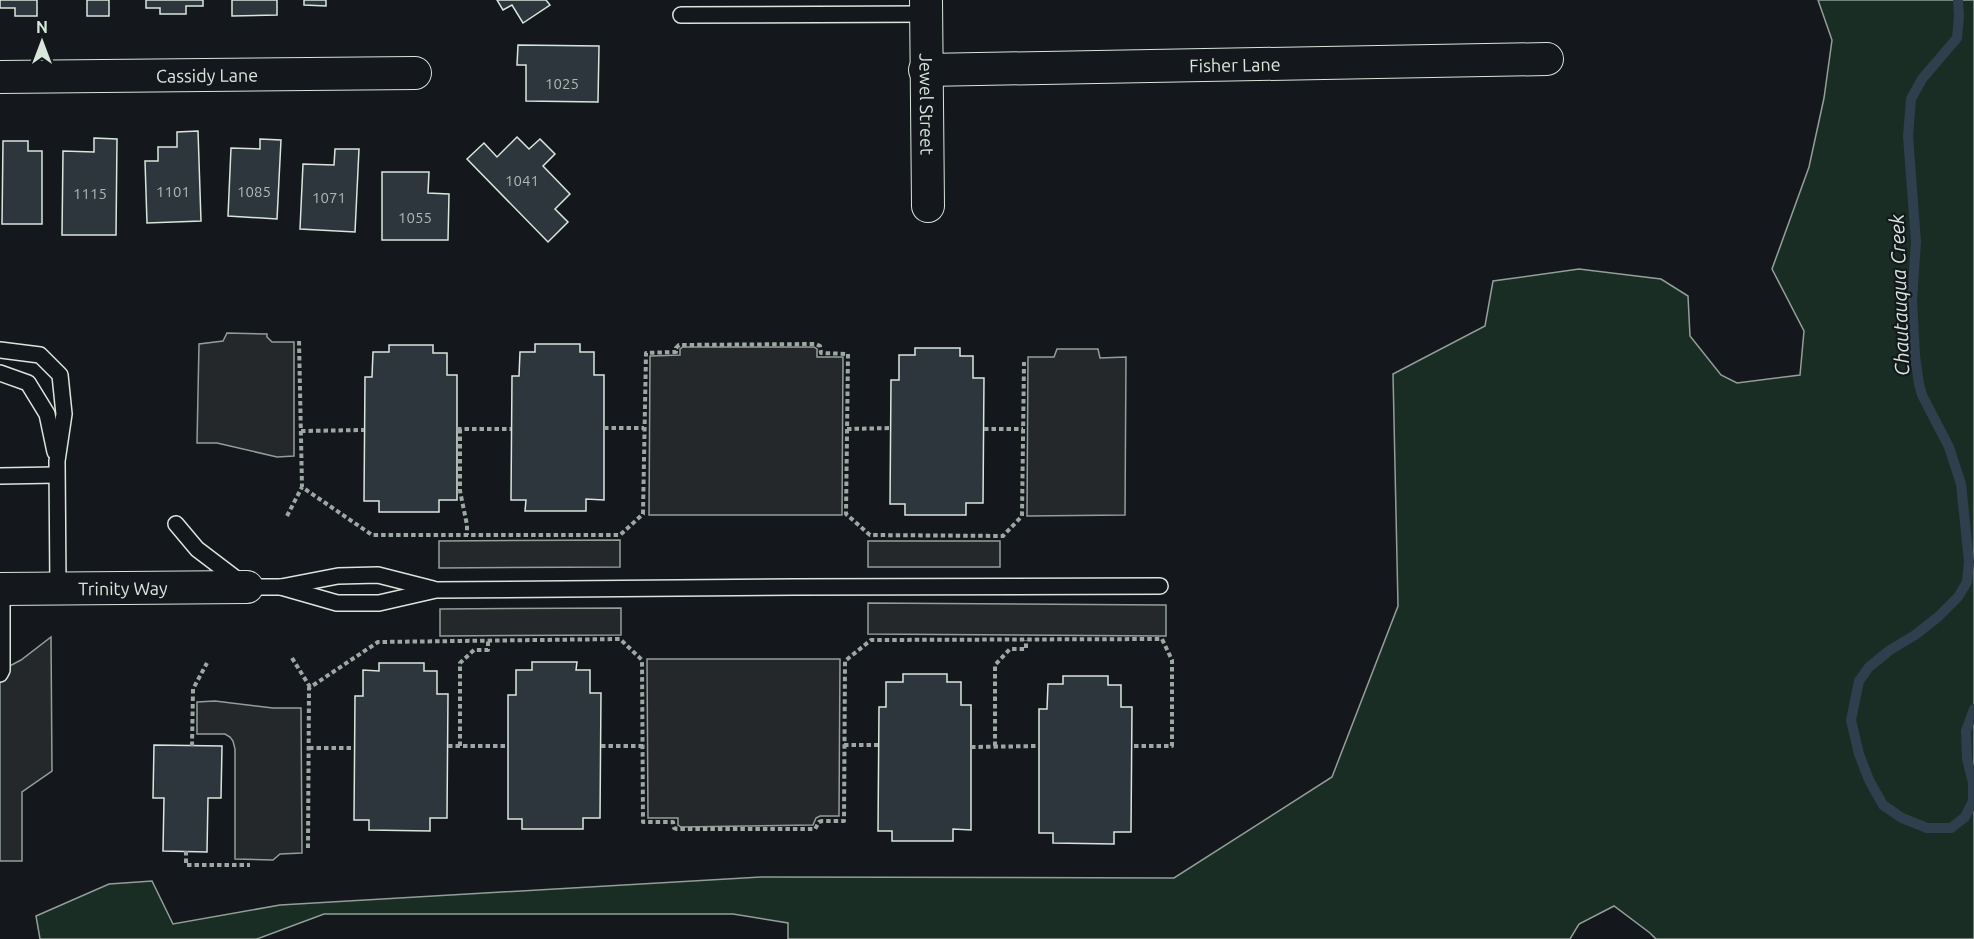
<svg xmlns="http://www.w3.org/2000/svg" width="1974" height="939" font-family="Ubuntu,sans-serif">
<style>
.green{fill:#1a2d24;stroke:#939e99;stroke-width:1.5}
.parking{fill:#24282b;stroke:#939e99;stroke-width:1.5}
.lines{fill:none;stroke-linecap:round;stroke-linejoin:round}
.stream{stroke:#2f3f4d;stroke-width:10}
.building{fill:#2c363c;stroke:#d8e6dc;stroke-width:1.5}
.lane-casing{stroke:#d8e6dc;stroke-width:18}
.street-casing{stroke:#d8e6dc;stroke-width:34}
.path{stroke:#9da8a2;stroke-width:4;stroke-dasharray:4.5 3;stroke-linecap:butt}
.lane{stroke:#14181c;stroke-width:15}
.street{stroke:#14181c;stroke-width:32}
.labels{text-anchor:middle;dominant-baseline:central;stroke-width:4.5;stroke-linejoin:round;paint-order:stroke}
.number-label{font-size:15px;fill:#adbab4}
.street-label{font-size:18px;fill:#d8e6dc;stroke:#14181c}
.water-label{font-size:20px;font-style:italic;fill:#d8e6dc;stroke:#14181c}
</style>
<rect width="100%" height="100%" fill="#14181c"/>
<!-- green -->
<path class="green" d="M1818,0H1974V939H1656L1650,933L1614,906L1579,924L1570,939H788V923L733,914H324L257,939H40L36,916L109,884L152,881L173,924L280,905L761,877L1174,878L1332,777L1398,606L1393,374L1485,326L1493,281L1579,269L1661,279L1688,296L1690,336L1721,375L1737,383L1800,375L1804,331L1772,269L1809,167L1824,98L1832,40Z"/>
<!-- parking -->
<g class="parking">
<path d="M227,333L267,334V337L272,342H294V456L277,457L217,443H197L199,344L223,341Z"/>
<path d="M683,347H814L817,349V357H843L842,515H649L650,356L680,355V349Z"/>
<path d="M1057,349H1098L1100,358L1126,357L1125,515L1027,516L1028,357H1054Z"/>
<path d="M620,540V567L439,568V541Z"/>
<rect x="868" y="541" width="132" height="26"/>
<path d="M868,603L1166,605V636L868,634Z"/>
<path d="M621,608V635L440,636V609Z"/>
<path d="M51,637L52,771L22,792V861H0V671L21,660Z"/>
<path d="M647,659H840L839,816H820L816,818L813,825L681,827L678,825V818H648Z"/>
<path d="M215,701L273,708H301L302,853L280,854L273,860L235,859V749L233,741L230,737L225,734H197V702Z"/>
</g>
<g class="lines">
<!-- stream -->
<path class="stream" d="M1958,0L1959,16L1957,38L1922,79L1911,99L1908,136L1916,242L1912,300L1915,356L1919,384L1922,395L1949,447L1961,484L1969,562L1967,582L1958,597L1938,617L1915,635L1890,650L1869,667L1859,681L1851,720L1859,754L1869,780L1883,805L1902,818L1927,828H1951L1965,817L1973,801V783L1967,759L1966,731L1974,709"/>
</g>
<!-- building -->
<g class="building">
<path d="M0,0H37V16H15V8H0Z"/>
<rect x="87" y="0" width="22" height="16"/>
<path d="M146,0H203V6H186V14H160V8H146Z"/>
<path d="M232,0H277V15L232,16Z"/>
<path d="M304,0H326V6L304,5Z"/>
<path d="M497,0H546L550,5L523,23L512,5L503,10Z"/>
<path d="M518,45L599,46L598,102L526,101V65H517Z"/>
<path d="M198,131L201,221L147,223L145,161H158V147H177V132Z"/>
<path d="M517,137L529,149L540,139L555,154L543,166L570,194L555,209L568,222L548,242L467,159L484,143L497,157Z"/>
<path d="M94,138L117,139L116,235H62L63,151L94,152Z"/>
<path d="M260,139L281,140L277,219L228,216L231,148L260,149Z"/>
<path d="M3,141H28V151H42V224H2Z"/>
<path d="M335,149H359L355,232L300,229L303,164L334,165Z"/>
<path d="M382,172H429L428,193L449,194L448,240H382Z"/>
<path d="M535,344H580V352H594V375H604V500L586,499V511H525L526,500H511L512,376H519L520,352H535Z"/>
<path d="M389,345H433V353H447V375H457V500H439V512H379V501H364L365,377H372L373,352H389Z"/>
<path d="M915,348H960V356H973V378H984L983,503H966V515H905V504H890L891,380H899V355H915Z"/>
<path d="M532,662H577L576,670H590V693H601L600,818H583V829H522V819H508V695H516V670H532Z"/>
<path d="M379,663H424V671H437V694H448L447,818H430V831L369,830V820H354L355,696H363V670L379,671Z"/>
<path d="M903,674H947V682H961V705H971V830L953,829V841H892V831H878L879,707H886V682H903Z"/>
<path d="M1063,676H1108V685H1121V707H1132L1131,832H1114V844L1053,843V833H1039V709H1047L1048,684H1063Z"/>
<path d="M154,745L222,746L221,798H208L207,852L163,851L164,798H153Z"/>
</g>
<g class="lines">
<!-- lane casing -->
<g class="lane-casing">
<g id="lane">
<path d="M681,15L925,14"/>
<path d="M0,350L40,355L60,375L64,414L57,461L58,588"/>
<path d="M0,373L28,383L47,414L55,452"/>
<path d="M0,476L56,475"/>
<path d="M176,524L197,549L247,587H281L338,576L378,575L433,589"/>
<path d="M281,587L337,603H379L436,590L794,587L1160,586"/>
<path d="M0,674L2,670V589"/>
</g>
</g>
<!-- street casing -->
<g class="street-casing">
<g id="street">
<path id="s1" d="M926,0L928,206"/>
<path id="s2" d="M925,70L1547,59"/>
<path id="s3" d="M0,77L415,73"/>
<path id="s4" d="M0,589L247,587"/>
</g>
</g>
<!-- path -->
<g class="path">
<path d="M299,341L302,487L372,535H620L643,514L646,353L676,352V348L679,345L816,344L820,346L821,353L848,354L846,514L870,535L1003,536L1022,516L1024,362"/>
<path d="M604,428H644"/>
<path d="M457,429H511"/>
<path d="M460,429V491L467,525V535"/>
<path d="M847,429L891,428"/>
<path d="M984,429H1023"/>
<path d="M301,431L364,430"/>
<path d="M287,516L302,487"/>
<path d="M292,658L310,687"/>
<path d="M844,745H878"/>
<path d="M192,746L193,689L207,663"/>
<path d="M448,746H508"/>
<path d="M460,746V663L474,650H488V640"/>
<path d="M601,746H643"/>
<path d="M995,746V665L1010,649H1026V640"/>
<path d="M971,747L1039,746"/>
<path d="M309,748H354"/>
<path d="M308,848L309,688L378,642L620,639L642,660L643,822H673L674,828L677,829H815L819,822L822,821H844L845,661L871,640L1162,639L1172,660V746H1132"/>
<path d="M186,851V865H250"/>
</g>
<!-- lane -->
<use href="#lane" class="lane"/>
<!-- street -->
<use href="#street" class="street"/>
</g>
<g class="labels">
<!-- number labels -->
<g class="number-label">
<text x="562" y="83">1025</text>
<text x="522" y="180">1041</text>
<text x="173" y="191">1101</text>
<text x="254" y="191">1085</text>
<text x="90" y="193">1115</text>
<text x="329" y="197">1071</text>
<text x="415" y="217">1055</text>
</g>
<!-- street labels -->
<g class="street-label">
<text stroke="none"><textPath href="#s2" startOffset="310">Fisher Lane</textPath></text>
<text stroke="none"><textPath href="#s3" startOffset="207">Cassidy Lane</textPath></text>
<text stroke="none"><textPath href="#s1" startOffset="104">Jewel Street</textPath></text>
<text stroke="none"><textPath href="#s4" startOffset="123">Trinity Way</textPath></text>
</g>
<!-- water labels -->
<g class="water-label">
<text transform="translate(1899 295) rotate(-92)">Chautauqua Creek</text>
</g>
</g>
<!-- north arrow -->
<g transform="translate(42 42)" stroke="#14181c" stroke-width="4.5" paint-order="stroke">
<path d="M0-4.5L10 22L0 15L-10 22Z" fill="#d8e6dc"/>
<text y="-9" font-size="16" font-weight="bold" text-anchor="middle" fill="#d8e6dc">N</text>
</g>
</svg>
